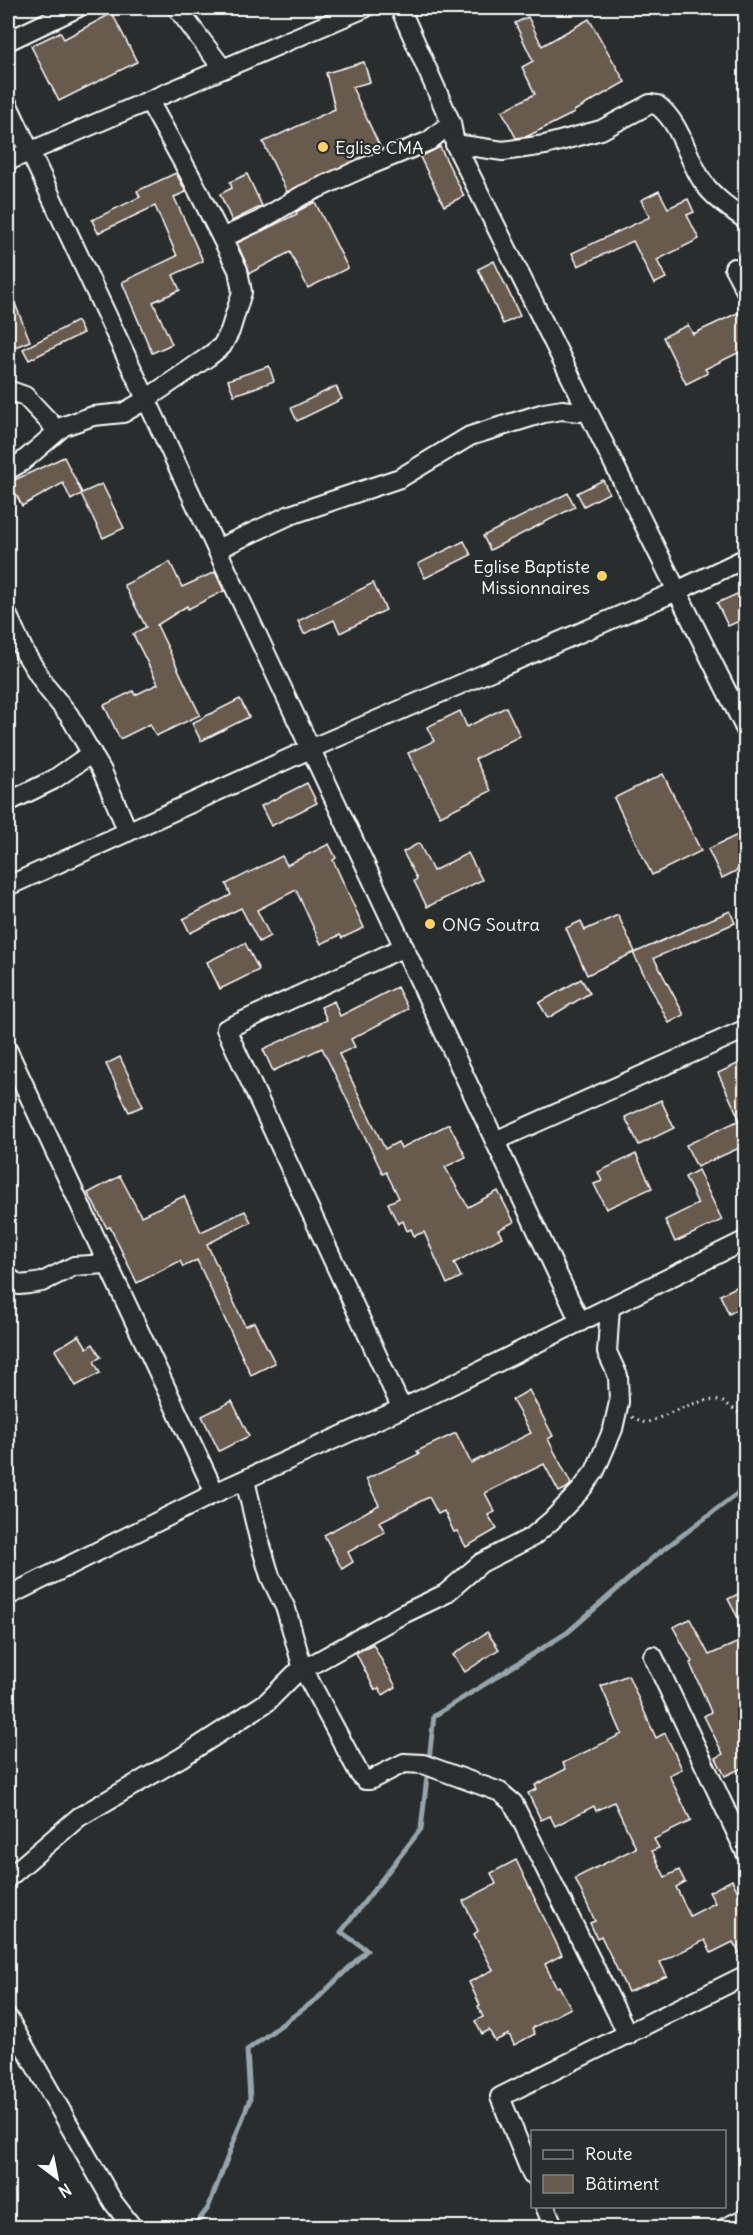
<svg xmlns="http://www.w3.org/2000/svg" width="753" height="2235" font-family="Delius,sans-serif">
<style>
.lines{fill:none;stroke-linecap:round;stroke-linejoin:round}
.stream{stroke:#96a4ac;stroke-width:5}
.building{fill:#675a4e;stroke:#fff;stroke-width:1.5}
.minor-casing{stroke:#fff;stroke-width:22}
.path{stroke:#fff;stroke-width:3;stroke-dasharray:1.5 4.5;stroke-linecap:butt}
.minor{stroke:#2a2d2e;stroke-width:18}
.poi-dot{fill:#ffd166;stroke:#2a2d2e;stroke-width:2}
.labels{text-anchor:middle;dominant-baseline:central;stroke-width:4.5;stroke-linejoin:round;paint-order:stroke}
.poi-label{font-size:18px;fill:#fff;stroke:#2a2d2e;text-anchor:start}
</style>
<rect width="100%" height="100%" fill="#2a2d2e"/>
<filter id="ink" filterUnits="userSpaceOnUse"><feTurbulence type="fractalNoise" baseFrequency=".0167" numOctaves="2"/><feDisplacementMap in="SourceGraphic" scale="12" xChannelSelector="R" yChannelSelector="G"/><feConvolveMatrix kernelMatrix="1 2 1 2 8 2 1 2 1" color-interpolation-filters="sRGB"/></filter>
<g filter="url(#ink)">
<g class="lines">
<!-- stream -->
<path class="stream" d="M193,2228L208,2208L250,2099L247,2050L318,1998L367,1950L341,1932L421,1829L434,1716L568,1632L655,1556L746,1487"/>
</g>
<!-- building -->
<g class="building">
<path d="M112,13L137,62L59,101L31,46L60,32L64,39Z"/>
<path d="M528,17L542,46L589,19L625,82L574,111V113L528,136L516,138L502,111L535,94L522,67L533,61L515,23Z"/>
<path d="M364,62L370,82L352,87L381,149L287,192L263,142L335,109L326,73Z"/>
<path d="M440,147L464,196L444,206L420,157Z"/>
<path d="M176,173L186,192L174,197L203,261L173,275L180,290L153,302L172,344L152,353L122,282L177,256L155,206L98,233L92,220L140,197L137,191Z"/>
<path d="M247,174L262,206L232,221L220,194L232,188L230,182Z"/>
<path d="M659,191L668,208L688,199L694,212L687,215L699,239L657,260L666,278L654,284L633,241L578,266L572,253L650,217L641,200Z"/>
<path d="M315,202L348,268L308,288L290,252L250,273L237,243L297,214L296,212Z"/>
<path d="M494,261L520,316L503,324L478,269Z"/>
<path d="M8,286L30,341L15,347L8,327Z"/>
<path d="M746,309V349L705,369L708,373L686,384L663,337L688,325L693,334Z"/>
<path d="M77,321L83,333L29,360L23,349Z"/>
<path d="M269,366L274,381L234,395L228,380Z"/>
<path d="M336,386L342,399L297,421L291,408Z"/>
<path d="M64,457L82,493L102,484L124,528L103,538L81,494L71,500L63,483L22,506L10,482Z"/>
<path d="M603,480L609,493L584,506L577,493Z"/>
<path d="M568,493L575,507L490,550L483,536Z"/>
<path d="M464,541L471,555L425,578L418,564Z"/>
<path d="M170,562L182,587L215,572L224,591L188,609L187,606L157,625L200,715L156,736L150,724L120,739L104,705L133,691L135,695L158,684L133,634L146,627L124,585Z"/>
<path d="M373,583L386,610L340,633L334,620L304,634L298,621Z"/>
<path d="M746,590V618L728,626L717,603Z"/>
<path d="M240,699L249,717L201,741L192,723Z"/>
<path d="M506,707L520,736L475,759L491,791L440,816L408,753L434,741L427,727L460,711L467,727Z"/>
<path d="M663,774L701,851L652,875L614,798Z"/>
<path d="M307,783L317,803L271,826L261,806Z"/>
<path d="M746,831V866L722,878L708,849Z"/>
<path d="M419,843L433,871L468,853L482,880L427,907L414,881L417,879L403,852Z"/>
<path d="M329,844L336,858L333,860L364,928L342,938L340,935L321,944L296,890L257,910L270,936L259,942L241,908L190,933L183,919L231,895L226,884L282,856L287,865Z"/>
<path d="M730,911L735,923L654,958L684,1015L669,1023L633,953L587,975L566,928L581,921L585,930L618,915L635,952L634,953Z"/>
<path d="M245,943L259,970L220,989L207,962Z"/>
<path d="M581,979L590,993L548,1018L539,1003Z"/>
<path d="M397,987L408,1009L351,1039L355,1047L339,1054L385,1149L398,1142L401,1148L449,1124L466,1157L445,1167L468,1207L498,1191L514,1222L498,1230L502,1237L454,1263L461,1277L447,1284L424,1232L414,1236L411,1229L407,1231L403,1221L398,1224L388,1203L399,1198L386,1172L383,1174L322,1048L273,1071L263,1049L327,1020L321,1007L334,1001L340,1016Z"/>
<path d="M120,1057L143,1106L129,1112L106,1064Z"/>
<path d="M746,1060V1145L697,1167L686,1145L740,1120L718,1073Z"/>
<path d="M661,1100L674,1128L639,1145L625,1117Z"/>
<path d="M636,1154L652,1188L606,1209L594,1184L602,1181L598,1172Z"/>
<path d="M698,1170L722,1220L675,1242L665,1220L698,1204L685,1177Z"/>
<path d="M120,1176L141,1216L184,1196L201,1232L245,1211L251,1222L207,1244L245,1326L254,1322L275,1363L251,1375L197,1260L183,1267L180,1261L137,1283L110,1227L107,1228L88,1193Z"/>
<path d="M746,1282V1305L729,1314L720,1295Z"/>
<path d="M79,1335L87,1348L93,1344L101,1357L94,1361L100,1373L76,1386L55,1350Z"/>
<path d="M529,1390L553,1436L548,1439L571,1484L567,1488L559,1492L544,1464L485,1493L495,1512L488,1515L497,1529L466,1547L457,1531L454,1532L444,1511L438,1514L429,1497L379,1522L385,1532L348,1552L353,1562L342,1569L324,1535L379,1505L366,1479L419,1454L417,1451L456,1433L471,1463L531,1433L512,1400Z"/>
<path d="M232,1401L249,1436L219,1451L202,1416Z"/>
<path d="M746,1590V1633L728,1599Z"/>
<path d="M690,1619L709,1655L746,1639V1766L725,1776L716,1758L723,1754L704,1716L711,1712L690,1663L692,1662L673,1627Z"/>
<path d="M487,1632L499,1649L465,1672L453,1655Z"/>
<path d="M373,1644L396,1687L383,1695L379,1688L375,1690L356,1653Z"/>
<path d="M628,1675L656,1738L665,1733L682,1769L669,1775L691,1821L654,1839L659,1848L652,1851L665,1877L679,1870L685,1882L676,1887L690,1916L715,1903L709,1892L732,1880L746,1908V1964L733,1942L711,1953L705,1940L660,1962L667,1976L628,1992L601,1936L597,1938L590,1923L595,1921L575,1878L636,1848L614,1802L596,1811L594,1806L555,1826L550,1816L541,1820L528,1793L537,1789L535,1785L566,1769L563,1763L622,1734L601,1686Z"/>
<path d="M516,1860L562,1955L545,1964L556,1987L559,1986L571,2008L532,2028L535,2034L514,2045L509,2034L495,2041L489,2030L482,2034L475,2021L483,2017L478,2006L480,2005L469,1982L493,1970L474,1934L478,1931L463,1901L496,1884L491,1873Z"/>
</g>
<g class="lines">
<!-- minor casing -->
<g class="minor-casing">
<g id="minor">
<path d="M177,8L223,69"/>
<path d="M400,8L451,123L455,144L746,730"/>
<path d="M8,41L77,8"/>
<path d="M8,105L580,1322"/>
<path d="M455,144L503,151L545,145L601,130L650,104L657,105C682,124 686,157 703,182C713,197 731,209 746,220"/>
<path d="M8,161L365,8"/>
<path d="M222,238L259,221L303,195L363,168L429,141L451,123"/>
<path d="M734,268L746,291"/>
<path d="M8,390L25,396L57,430"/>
<path d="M8,470L22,462L64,426L93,416L123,413L142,402L208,357L222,346L230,331L242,292L238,270L191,177L149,101"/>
<path d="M217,549L290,515L400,478L470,436L544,413L562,410L580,412L585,407"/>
<path d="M8,616L25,653L47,688L69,715L102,771L128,832"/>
<path d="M8,802L53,780L92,753"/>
<path d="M8,886L310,749L677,591L746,558"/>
<path d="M8,1051L215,1493"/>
<path d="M495,1141L746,1029"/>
<path d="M8,1277L19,1285L29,1284L42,1282L74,1266L107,1264"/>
<path d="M402,1409L226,1029L404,947"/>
<path d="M245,1480L259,1539L270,1576L286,1609L303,1669L360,1775L365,1780H370L404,1763L423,1764L500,1792L513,1803L628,2035"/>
<path d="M8,1596L215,1493L427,1397L746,1240"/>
<path d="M653,1656L746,1853"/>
<path d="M8,1878L79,1817L182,1757L267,1702L295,1674L401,1615L445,1594L481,1563L532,1537L551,1521L580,1491L595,1471L613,1429L619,1402L618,1376L607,1352L610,1307"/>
<path d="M8,2018L113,2202L133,2228"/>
<path d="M532,2175L500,2097L746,1975"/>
<path d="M545,2206L554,2228"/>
<path d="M725,2228L746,2218"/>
</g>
</g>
<!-- path -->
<path class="path" d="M632,1417L645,1423C666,1417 701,1394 723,1402C730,1405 739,1414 746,1419"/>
<!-- minor -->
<use href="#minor" class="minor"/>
</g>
</g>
<!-- markers -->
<g class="poi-dot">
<circle cx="323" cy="147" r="6"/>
<circle cx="602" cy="576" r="6"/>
<circle cx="430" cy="924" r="6"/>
</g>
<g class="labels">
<!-- poi labels -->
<g class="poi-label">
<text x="335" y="147">Eglise CMA</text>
<text x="590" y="566" text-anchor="end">Eglise Baptiste<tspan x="590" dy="21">Missionnaires</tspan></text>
<text x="442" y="924">ONG Soutra</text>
</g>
</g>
<!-- margin -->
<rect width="753" height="2235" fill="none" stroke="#2a2d2e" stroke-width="30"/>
<rect x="15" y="15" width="723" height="2205" fill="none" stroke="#fff" stroke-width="2" filter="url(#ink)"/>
<!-- legend -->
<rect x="531" y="2130" width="195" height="78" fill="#2a2d2e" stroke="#7f8182" stroke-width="1.5"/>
<rect x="543" y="2150" width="30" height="9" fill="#2a2d2e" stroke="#7f8182" stroke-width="1.5"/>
<text x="585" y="2160" font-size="18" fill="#ffffff">Route</text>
<rect x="543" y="2175" width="30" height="18" fill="#675a4e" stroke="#7f8182" stroke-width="1.5"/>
<text x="585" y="2190" font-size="18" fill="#ffffff">Bâtiment</text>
<!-- north arrow -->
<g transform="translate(57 2178) rotate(148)" stroke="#2a2d2e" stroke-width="4.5" paint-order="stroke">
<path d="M0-4.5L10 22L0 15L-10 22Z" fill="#ffffff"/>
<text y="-9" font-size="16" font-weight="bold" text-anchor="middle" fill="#ffffff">N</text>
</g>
</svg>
